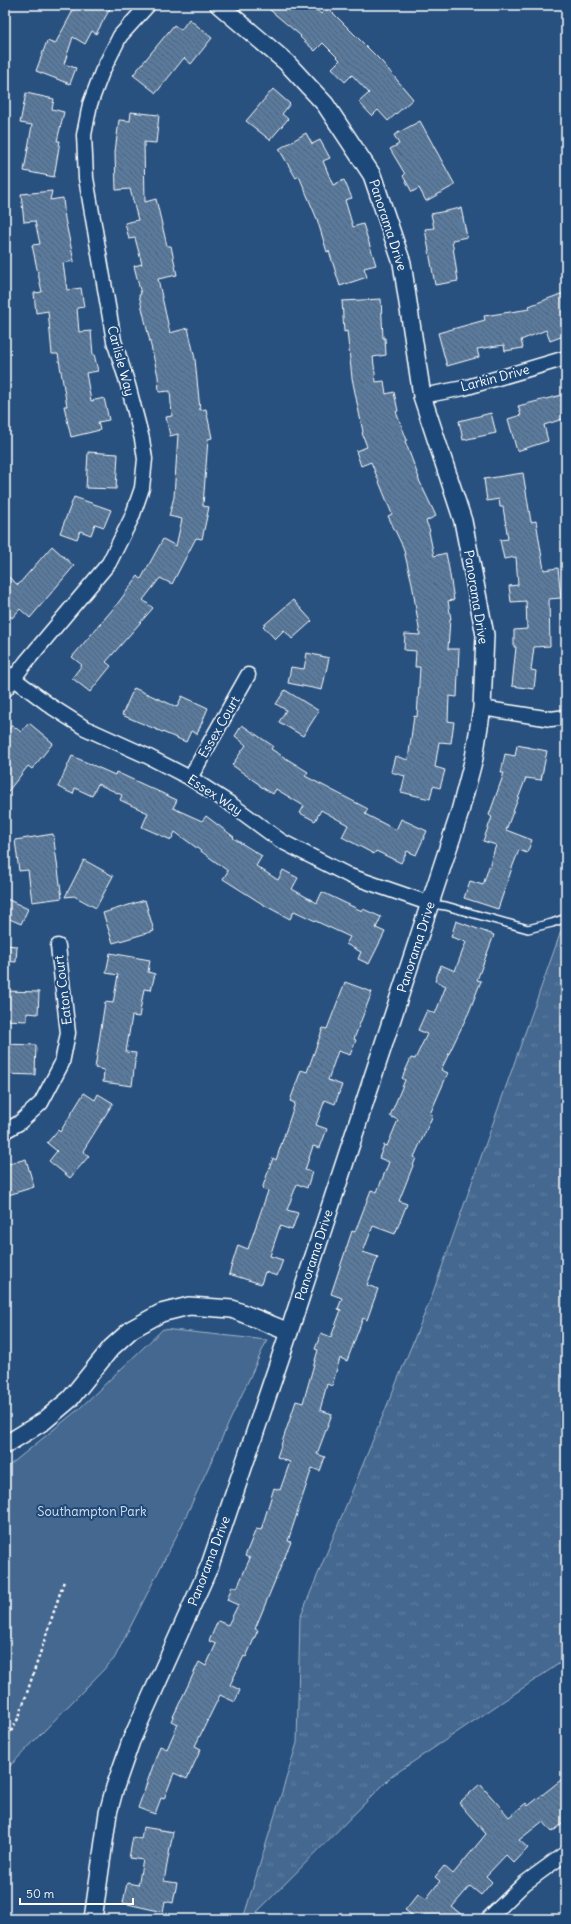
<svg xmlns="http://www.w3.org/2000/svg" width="571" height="1924" font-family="Delius,sans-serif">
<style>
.grass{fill:url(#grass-tufts);stroke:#a2b4c8}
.park{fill:#446890;stroke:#a2b4c8}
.building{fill:url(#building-back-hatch);stroke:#fff}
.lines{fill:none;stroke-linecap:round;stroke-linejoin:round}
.service-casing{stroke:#fff;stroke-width:10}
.minor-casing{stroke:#fff;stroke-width:17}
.tertiary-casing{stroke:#fff;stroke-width:20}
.path{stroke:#fff;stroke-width:2.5;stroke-dasharray:3 3;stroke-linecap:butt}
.service{stroke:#1f4a7a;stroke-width:7}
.minor{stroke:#1f4a7a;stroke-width:14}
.tertiary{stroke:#1f4a7a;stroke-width:17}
.labels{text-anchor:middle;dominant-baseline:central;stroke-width:4;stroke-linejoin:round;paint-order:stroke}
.street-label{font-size:13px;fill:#fff;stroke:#1f4a7a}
.park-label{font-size:13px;fill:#dae1e9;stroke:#1f4a7a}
</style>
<defs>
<pattern id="grass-tufts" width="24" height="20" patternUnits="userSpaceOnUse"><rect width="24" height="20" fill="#446890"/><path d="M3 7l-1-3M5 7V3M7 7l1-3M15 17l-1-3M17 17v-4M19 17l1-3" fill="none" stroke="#607fa1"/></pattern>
<pattern id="building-back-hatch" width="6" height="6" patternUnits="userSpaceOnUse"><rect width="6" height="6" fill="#5a7a9d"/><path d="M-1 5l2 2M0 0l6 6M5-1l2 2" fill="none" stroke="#536374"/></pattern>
</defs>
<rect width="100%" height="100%" fill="#28517f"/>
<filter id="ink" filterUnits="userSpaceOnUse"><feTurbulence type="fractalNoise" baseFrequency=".025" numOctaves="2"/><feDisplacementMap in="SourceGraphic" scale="8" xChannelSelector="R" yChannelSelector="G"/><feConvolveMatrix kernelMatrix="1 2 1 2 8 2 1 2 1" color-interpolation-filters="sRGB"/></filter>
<g filter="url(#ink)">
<!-- grass -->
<path class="grass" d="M566,917V1659L392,1776L250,1919H243L297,1743L300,1618L431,1298Z"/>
<!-- park -->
<path class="park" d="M163,1329L267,1340L180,1529L114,1659L5,1771V1469L80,1408Z"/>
<!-- building -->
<g class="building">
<path d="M76,5H112L96,34L92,31L85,44L73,37L64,64L76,68L70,84L36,71L47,41L55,44Z"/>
<path d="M264,5H311L321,14L327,7L382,62L413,99L388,121L378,110L372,116L359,102L369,93L352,75L345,82L332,68L340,60L323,43L315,51L300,37L301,36Z"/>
<path d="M189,19L212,38L191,64L184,58L156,93L133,75L174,25L181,30Z"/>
<path d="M273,89L290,104L282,114L288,119L270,140L246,121Z"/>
<path d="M26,93L54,99L52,109L64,112L57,141H60L54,177L24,171L32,125L20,123Z"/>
<path d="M131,112L159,115L156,143L144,142L145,202L156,199L167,246H171L177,275L158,279L170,333L188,328L195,359L200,410L206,409L212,438L208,439L203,506L209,507L202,539L196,538L172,584L160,578L143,600L153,608L106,662L111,666L90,692L72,678L82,665L72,657L118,603L138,576L141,579L163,539L176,546L182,519L169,516L174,497L178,434L170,436L166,417L172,416L170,391L159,392L158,376L139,295L141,294L134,266L142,264L135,238L129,239L125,223L138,220L130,189L116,190L115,152L119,120L130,121Z"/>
<path d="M420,121L455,185L426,201L419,188L412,192L403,176L405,174L390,149L399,144L394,135Z"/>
<path d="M306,133L312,144L320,140L330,158L323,161L333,185L344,180L352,198L345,200L353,227L363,224L376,265L364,268L367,277L340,286L329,251L327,252L317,219L299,176L296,178L279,149Z"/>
<path d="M52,191L50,200L63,198L65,219L74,261L63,263L67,290L81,288L84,307L77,308L79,332L91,331L93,355L94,354L98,371L86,373L91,401L104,398L109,420L98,422L100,430L71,437L64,406H67L58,354H52L48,311L36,313L34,293L42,292L32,245L40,244L35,221L24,222L21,194Z"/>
<path d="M461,208L467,237L452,240L458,281L435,285L425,229L434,228L431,214Z"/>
<path d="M566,292V335L550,341L546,330L521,340L523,348L505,351L504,345L477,349L479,357L447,366L438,333L485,320L484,316L530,309L529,306Z"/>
<path d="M381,299L383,338H385L386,355L373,357L376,382L384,381L386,394L394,392L398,411L396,412L407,440L405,441L419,478H418L436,516L426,521L430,531L429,532L434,556L446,553L449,569L454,600L448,601L451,619H450L448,649H459L457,697L449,696L448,721L454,722L451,743L439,742L435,767L445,770L440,788L433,786L430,799L401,792L405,776L391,772L395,756L408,760L414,716L417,717L420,667H415L416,651L404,650L405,634L420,635L412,583L403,547L388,516L392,514L371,462L361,466L356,451L367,447L362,433L363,432L352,378L347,331L344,332L342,301Z"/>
<path d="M566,394V418L544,425L548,441L517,451L508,419L521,415L518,406Z"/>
<path d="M491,413L496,433L463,440L459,421Z"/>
<path d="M88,452L118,454L116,489L86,488Z"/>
<path d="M523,473L531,522L536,521L544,570L558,568L561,598L549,599L550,646L534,647L531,670L536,671L534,689L512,686L516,647H514V630L527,629L526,601L511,602L509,586L518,585L516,557L504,559L500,540L508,539L503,507H500L499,499L487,501L484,479Z"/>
<path d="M74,497L111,510L104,527L95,524L91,535L80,531L77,539L60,533Z"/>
<path d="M52,546L74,566L30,618L20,609L12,618L5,612V574L18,585Z"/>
<path d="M293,600L312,621L292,639L284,630L275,639L263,626Z"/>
<path d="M307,653L329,658L322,690L288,683L291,667L304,669Z"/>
<path d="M134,688L177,707L182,696L208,708L197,734L191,731L186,742L122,715Z"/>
<path d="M285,690L319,711L303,736L279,722L286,710L276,704Z"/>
<path d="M29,723L53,743L32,769L28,766L5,795V734L12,725L21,732Z"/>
<path d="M242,725L273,746L271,749L308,772L305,776L368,809L365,814L396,830L401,819L427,831L416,855L407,851L401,863L376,851L374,854L342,837L348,825L321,810L315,821L300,813L304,806L276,789L273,794L260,786V785L232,765L246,745L235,736Z"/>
<path d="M517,745L547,751L541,780L526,778L506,830L532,840L527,853L519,850L512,868L498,909L464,898L470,881L483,885L496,845L483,841L492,817L489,815L504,773H501L505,754L515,756Z"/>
<path d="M72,756L115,775L116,772L177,800L173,808L202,821L206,816L234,837L233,838L262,856L256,866L278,880L283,870L298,878L292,889L317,903L322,892L362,911L363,909L381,917L376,928L385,932L369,964L358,959L361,952L346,944L350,937L294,911L290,919L264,905L223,879L228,871L175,832L171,840L142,827L148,813L120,800L122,795L98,784L92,796L75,788L73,794L58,787Z"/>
<path d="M53,834L62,898L32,902L28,870L19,871L15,840Z"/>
<path d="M84,860L113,876L96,908L74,896L65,897Z"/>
<path d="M5,898L28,909L21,924L5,917Z"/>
<path d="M145,900L154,931L113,943L103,913Z"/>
<path d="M456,921L494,935L477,980L481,981L469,1012L441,1070L448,1073L430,1114L433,1115L414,1157L416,1158L399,1201L407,1204L395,1234L373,1226L363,1252L378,1257L367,1285L378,1289L367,1320L363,1318L347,1361L340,1358L332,1386L327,1384L320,1410L332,1414L317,1454L325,1457L320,1471L312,1468L288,1541L291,1542L255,1629L258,1630L246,1657L244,1656L230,1685L240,1690L235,1702L220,1695L195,1746L201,1749L187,1779L174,1773L164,1799L161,1798L155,1814L138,1808L160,1746L167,1749L178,1724L171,1721L199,1662L206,1666L216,1644L209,1641L218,1621L228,1625L238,1605L227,1600L232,1586L237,1588L250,1558L245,1556L256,1529L261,1530L274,1488L280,1490L290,1462L277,1457L296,1401L303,1403L318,1350L315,1349L321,1333L331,1337L341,1310L338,1309L342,1298L331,1294L352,1231L355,1232L371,1190L377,1192L389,1162L379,1158L384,1145L387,1146L398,1120L390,1116L405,1080L402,1078L411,1058L415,1059L427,1034L418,1030L427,1010L435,1014L446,986L435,981L441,965L455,971L466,942L451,937Z"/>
<path d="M5,945L17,946L16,962L5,961Z"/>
<path d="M110,953L150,960L148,972L155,974L151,990L144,989L139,1017L132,1016L126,1052L136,1053L132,1086L103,1082L104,1070L95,1068L105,1002L113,1003L118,975L106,973Z"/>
<path d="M345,982L372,992L354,1039L356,1040L350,1055L338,1051L328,1080L342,1085L335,1104L325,1100L316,1125L327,1129L320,1148L313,1146L305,1170L312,1172L307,1188L297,1184L287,1210L298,1213L292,1230L280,1226L270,1256L283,1260L277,1276L265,1272L261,1284L229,1274L238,1245L248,1249L268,1191L262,1189L273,1158L276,1160L295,1103L290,1101L301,1070L307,1072L323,1028L327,1029Z"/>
<path d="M5,991L39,992L38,1014L27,1013V1021L5,1020Z"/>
<path d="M5,1044L36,1045L35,1075L5,1074Z"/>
<path d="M84,1093L95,1100L98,1094L113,1103L83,1151L89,1156L70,1178L49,1161L57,1151L47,1143L58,1130L60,1132Z"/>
<path d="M26,1159L34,1187L5,1196V1165Z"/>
<path d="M566,1776V1821L552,1832L543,1821L519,1840L528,1848L514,1863L506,1855L486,1876L492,1882L481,1895L470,1886L452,1907L467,1919H417L405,1910L418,1894L426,1899L440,1881L435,1877L444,1866L453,1874L486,1834L459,1803L480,1784L509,1817L526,1803L528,1806Z"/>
<path d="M143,1827L173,1832L164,1881L177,1883L173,1903L165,1901L163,1912L123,1903L127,1883L138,1885L143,1860L129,1858L133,1837L141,1839Z"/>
</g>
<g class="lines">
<!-- service casing -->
<g class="service-casing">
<path id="service" d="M431,904L446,906L528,929L552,923L566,918"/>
</g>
<!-- minor casing -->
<g class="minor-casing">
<g id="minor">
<path d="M422,396L464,388L566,358"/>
<path d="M5,672L52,707L85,728L147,756L190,778L232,805L281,841L350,876L431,904"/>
<path d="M5,690L26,662L109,563L132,517L142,488L145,459L142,439L128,385L114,341L86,178L84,135L90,104L102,72L120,36L148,5"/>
<path d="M482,708L551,719L566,717"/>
<path d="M190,778L248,675"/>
<path d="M5,1131L19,1123L41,1103L62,1063L68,1033L58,946"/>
<path d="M488,1919L525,1883L566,1853"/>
</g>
</g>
<!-- tertiary casing -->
<g class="tertiary-casing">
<g id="tertiary">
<path d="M5,1445L44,1421L70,1399L111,1348L132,1329L161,1313L189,1306L232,1309L289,1332"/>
<path d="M93,1919L108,1813L115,1787L131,1741L210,1565L289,1332L459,815L474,758L482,708L485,635L463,521L422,396L402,263L372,175L325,104L286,62L219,5"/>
</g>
</g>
<!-- path -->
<path class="path" d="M5,1742L19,1717L64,1581"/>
<!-- service -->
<use href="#service" class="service"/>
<!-- minor -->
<use href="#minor" class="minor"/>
<!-- tertiary -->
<use href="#tertiary" class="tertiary"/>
</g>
</g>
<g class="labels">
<!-- street labels -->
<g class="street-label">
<text transform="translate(388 225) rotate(72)">Panorama Drive</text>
<text transform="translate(121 361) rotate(75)">Carlisle Way</text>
<text transform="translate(495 378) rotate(-15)">Larkin Drive</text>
<text transform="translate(476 597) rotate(81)">Panorama Drive</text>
<text transform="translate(219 727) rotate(-60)">Essex Court</text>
<text transform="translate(215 795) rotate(33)">Essex Way</text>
<text transform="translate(416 947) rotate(-72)">Panorama Drive</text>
<text transform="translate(63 990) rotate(-97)">Eaton Court</text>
<text transform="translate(314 1255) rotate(-72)">Panorama Drive</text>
<text transform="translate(209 1561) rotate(-69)">Panorama Drive</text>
</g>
<!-- park labels -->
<g class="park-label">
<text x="92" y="1511">Southampton Park</text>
</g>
</g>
<!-- margin -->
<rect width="571" height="1924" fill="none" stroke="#1f4a7a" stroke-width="20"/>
<rect x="10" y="10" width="551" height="1904" fill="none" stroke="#fff" stroke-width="1.5" filter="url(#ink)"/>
<!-- scale -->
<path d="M20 1898v6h113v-6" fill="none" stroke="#ffffff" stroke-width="2"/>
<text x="26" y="1898" font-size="12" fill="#ffffff" stroke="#1f4a7a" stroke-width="3" paint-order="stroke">50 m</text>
</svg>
